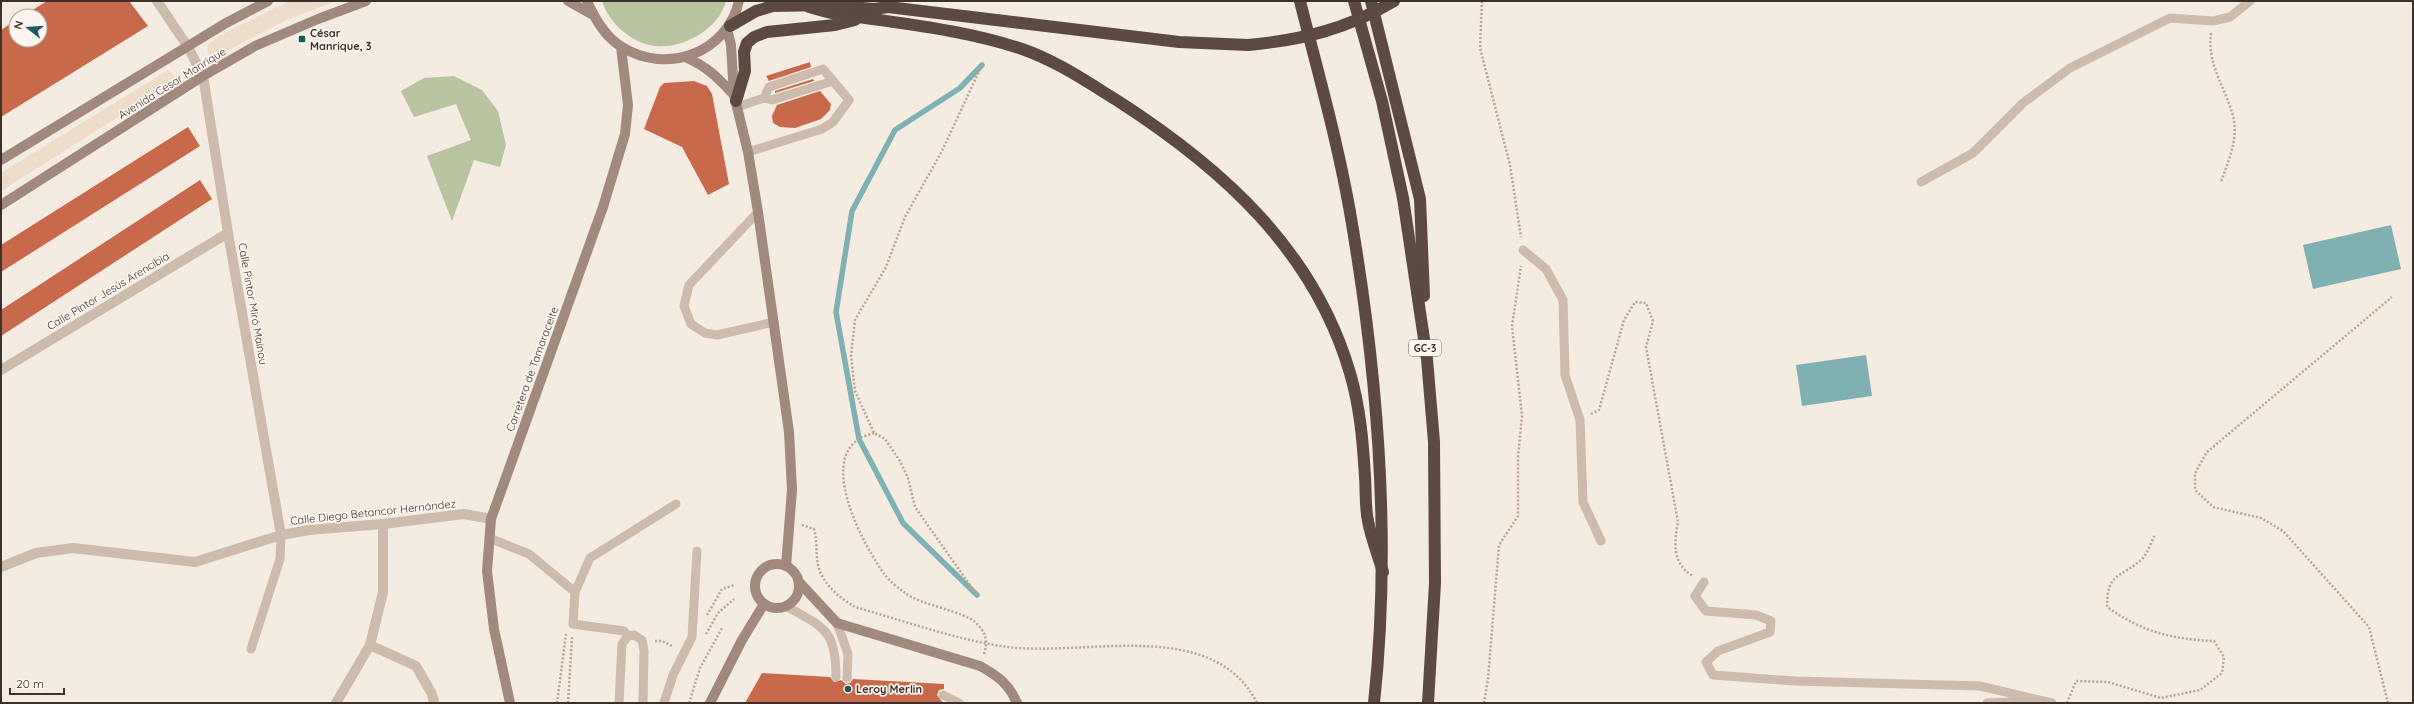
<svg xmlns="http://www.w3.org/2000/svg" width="2414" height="704" font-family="Quicksand,sans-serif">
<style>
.green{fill:#b8c4a0}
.plaza{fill:#ecdcc8}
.water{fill:#7fb0b2}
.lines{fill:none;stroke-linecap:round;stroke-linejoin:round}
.stream{stroke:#7fb0b2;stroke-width:5.5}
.building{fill:#c8694b}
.path{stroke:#b9a596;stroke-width:2.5;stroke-dasharray:2 2;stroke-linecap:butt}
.lane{stroke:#cdbbac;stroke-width:9}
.street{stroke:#cdbbac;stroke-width:10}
.secondary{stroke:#a18a7d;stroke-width:10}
.highway{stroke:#5c4a42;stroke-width:12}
.highway-bridge{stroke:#5c4a42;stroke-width:12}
.poi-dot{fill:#1f5a5e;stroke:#fbf5ee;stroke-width:1.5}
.labels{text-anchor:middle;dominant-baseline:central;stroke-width:3.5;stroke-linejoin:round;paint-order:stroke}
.shield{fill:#fbf5ee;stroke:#756b66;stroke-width:1}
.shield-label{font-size:10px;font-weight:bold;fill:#3b302b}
.poi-label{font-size:11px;font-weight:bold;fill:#3b302b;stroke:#fbf5ee;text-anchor:start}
.street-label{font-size:11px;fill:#3b302b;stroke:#fbf5ee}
</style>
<rect width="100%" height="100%" fill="#f4ebe1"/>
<!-- green -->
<g class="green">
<path d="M602,1H726C719,29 683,49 656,46C632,44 609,23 602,1Z"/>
<path d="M454,76L482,90L498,111L506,145L500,167L474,160L452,221L427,156L471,140L456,104L414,117L401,91L424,78Z"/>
</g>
<!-- plaza -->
<g class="plaza">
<path d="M289,1H336L286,20L217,56L210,55L207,51L208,44L221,35Z"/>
<path d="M168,70L175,77L173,82L1,191V173Z"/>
</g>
<!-- water -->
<g class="water">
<path d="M2391,225L2401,269L2313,289L2303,245Z"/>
<path d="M1866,355L1872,396L1802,406L1796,365Z"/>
</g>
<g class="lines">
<!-- stream -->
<path class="stream" d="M977,595L903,523L859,439L836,312L852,211L895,130L960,88L982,65"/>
</g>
<!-- building -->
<g class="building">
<path d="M47,1H129L148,26L1,117V30L16,20V40H40V16H23Z"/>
<path d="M810,62L811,67L769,81L766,76Z"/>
<path d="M813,79L814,81L775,93V91Z"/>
<path d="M694,81L707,86L712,94L729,184L708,195L682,147L644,129L660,87L664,83Z"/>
<path d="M820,91L831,104L830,110L821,119L795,128L780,127L773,123L772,116L777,105Z"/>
<path d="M188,127L200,146L1,272V245Z"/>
<path d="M200,180L212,199L1,336V310Z"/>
<path d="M762,673L830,677L834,682L841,680L846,684L850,683L853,679L944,684V689L939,690L937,695L943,703H745Z"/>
</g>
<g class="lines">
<!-- path -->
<g class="path">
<path d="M1482,1L1480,48L1510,165L1521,237"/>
<path d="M2211,33C2207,66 2225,86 2233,116C2239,138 2228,162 2221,182"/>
<path d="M1591,414L1599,410L1624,320L1635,302L1646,303L1653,321L1646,347L1678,522C1674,542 1672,564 1693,576"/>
<path d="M874,433C869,435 863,436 859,439C819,464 865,548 885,575C890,582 899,588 905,593C921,605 965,612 975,622C986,632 988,640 984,654"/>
<path d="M802,525L814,529C817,539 816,548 817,557C818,581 837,596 855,607C905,621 956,640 1008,647C1085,657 1213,616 1257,703"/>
<path d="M977,595L915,507L908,478L900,461L885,439L874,433L855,391L851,356L855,320L886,267L905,217L942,151L982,65"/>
<path d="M707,615L722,589L734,585"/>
<path d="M706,634L718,613L734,599"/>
<path d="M655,641H662L672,646"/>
<path d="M557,703L566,634"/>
<path d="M568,703L572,637"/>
<path d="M689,703L700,668L722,628"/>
<path d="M1484,703L1488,679L1499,545L1518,516V457L1522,416L1512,326L1521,266"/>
<path d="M2067,703L2076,681L2108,682L2161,698L2200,690L2222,673L2224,657L2214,641C2170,639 2143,632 2107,607C2107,571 2121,579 2143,558C2148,552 2151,542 2155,535"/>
<path d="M2388,703L2369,627L2283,531L2261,518L2213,507L2195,490V473L2207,452L2392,297"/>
</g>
<!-- lane -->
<g class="lane">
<path d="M737,107L764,98L772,100L833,81"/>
<path d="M748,152L822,129L833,122L849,100L823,69L769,87L764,98"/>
<path d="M1921,182L1973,153L2023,103L2070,68L2170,18L2213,21L2230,17L2250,1"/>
<path d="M758,212L689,285L684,306L691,324L705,333L717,335L774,322"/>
<path d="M1523,250L1546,269L1563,300L1565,375L1580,420L1583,502L1601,541"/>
<path d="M489,538L529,554L575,592L590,558L676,504"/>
<path d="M1704,582L1695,596L1706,611L1756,615L1771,621L1770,632L1718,651L1706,662L1713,675L1795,681L1980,686L2052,703"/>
<path d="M575,592L573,624L624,631L628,636"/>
<path d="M786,606C824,628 836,629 836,677"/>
<path d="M837,623L848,654L847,678"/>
<path d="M251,649L280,559L281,535"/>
<path d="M943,695L959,703"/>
<path d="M619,703L622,644L628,636L634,635L642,640L644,651L643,703"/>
<path d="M664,703L673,675L692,637L697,551"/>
<path d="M1987,703L2035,701"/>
</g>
<!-- street -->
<g class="street">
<path d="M157,1L188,47L203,76L228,233L281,535"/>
<path d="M1,370L228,233"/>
<path d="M1,567L36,553L73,548L195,562L281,535L309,530L383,524L464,514L491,519"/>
<path d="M370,645L416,666L432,694L434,703"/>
<path d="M336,703L370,645L383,592V524"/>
</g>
<!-- secondary -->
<g class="secondary">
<path d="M568,1L593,15"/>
<path d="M587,1C595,19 605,37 622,47C667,75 727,53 739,1"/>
<path d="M727,29L731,45L734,95L748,152L758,212L789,432L792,490L786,566"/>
<path d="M685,57C708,67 717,77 734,95"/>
<path d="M1,160L226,23L268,1"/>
<path d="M1,205L203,76L255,46L318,19L366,1"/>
<circle cx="777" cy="586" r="22"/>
<path d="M799,582L837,623L980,666C998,676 1009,684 1017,703"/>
<path d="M510,703L494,629L487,571L491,519L603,207L625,134L628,105L621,47"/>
<path d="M710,703L742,640L764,604"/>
</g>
<!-- highway -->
<g class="highway">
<path d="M1300,1C1319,77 1341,153 1353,230C1379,386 1391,546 1374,703"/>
<path d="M1354,1L1382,101L1403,198L1427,359L1434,442L1435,583L1428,703"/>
<path d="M1371,1L1420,199L1424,296"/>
<path d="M809,7L827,12C892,23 959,28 1022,49C1057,61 1087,82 1118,101C1222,168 1314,250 1350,373C1360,407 1363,442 1365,477C1366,491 1365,507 1368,521C1371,538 1378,555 1383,572"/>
<path d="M730,26L756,11L773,6L828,5L874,9L888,7L1179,42L1248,45"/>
<path d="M736,101L745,71L744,52L747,43L754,37L767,32L835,25L855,20"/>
</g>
<!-- highway-bridge -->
<path class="highway-bridge" d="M1248,45C1302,40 1347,29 1394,1"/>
</g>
<!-- markers -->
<g class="poi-dot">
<rect x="298" y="35" width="8" height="8" rx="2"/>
<circle cx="848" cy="689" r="4"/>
</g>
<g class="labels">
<!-- shield labels -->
<rect class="shield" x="1409" y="340" width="32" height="16" rx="3"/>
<g class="shield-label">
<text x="1425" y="348">GC-3</text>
</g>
<!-- poi labels -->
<g class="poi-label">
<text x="310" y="33">César<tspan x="310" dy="13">Manrique, 3</tspan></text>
<text x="856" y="689">Leroy Merlin</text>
</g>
<!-- street labels -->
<g class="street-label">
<text transform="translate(172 83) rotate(-32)">Avenida Cesar Manrique</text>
<text transform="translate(108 291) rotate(-31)">Calle Pintor Jesús Arencibia</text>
<text transform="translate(253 304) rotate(80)">Calle Pintor Miró Mainou</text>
<text transform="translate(532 369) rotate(-70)">Carretera de Tamaraceite</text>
<text transform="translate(373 512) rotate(-6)">Calle Diego Betancor Hernández</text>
</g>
</g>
<!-- border -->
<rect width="2414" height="704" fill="none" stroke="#3b302b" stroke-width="4"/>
<!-- north arrow -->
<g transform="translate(28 28) rotate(287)"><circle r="19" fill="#fbf5ee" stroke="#aea6a0"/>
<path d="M0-3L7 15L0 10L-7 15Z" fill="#1f5a5e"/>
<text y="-6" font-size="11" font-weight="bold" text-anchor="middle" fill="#3b302b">N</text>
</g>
<!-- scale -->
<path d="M10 688v6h54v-6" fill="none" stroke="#3b302b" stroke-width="2"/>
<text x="16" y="688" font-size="12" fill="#3b302b" stroke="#fbf5ee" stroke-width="3" paint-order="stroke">20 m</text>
</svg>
